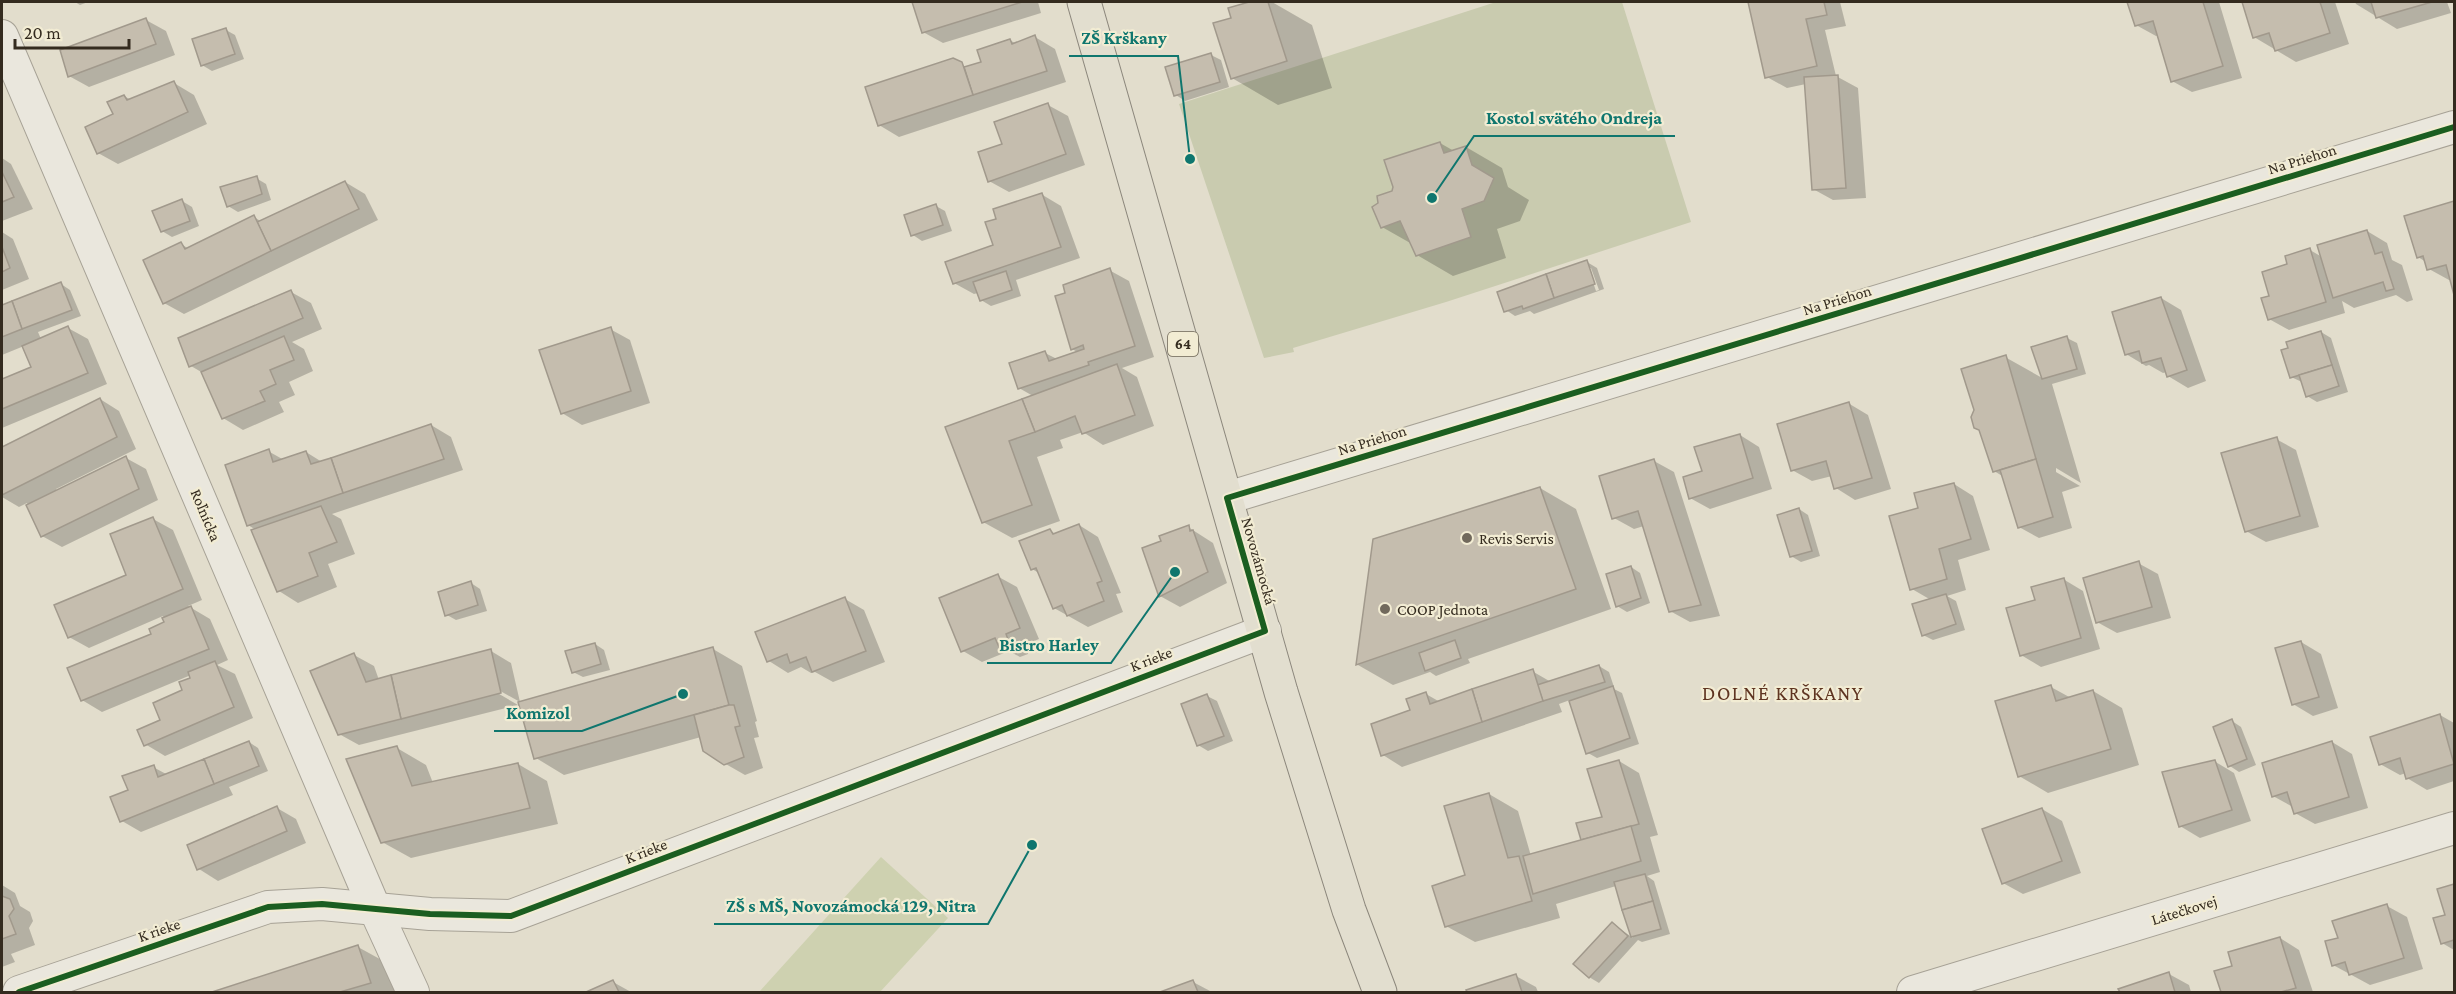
<svg xmlns="http://www.w3.org/2000/svg" width="2456" height="994" font-family="'Crimson Pro',serif">
<style>
.green{fill:#ced1b0}
.cemetery{fill:#c9cbaf}
.shadow{fill:#0003;fill-rule:evenodd}
.building{fill:#c5bdae;stroke:#a1998c;stroke-width:1.5}
.lines{fill:none;stroke-linecap:round;stroke-linejoin:round}
.minor-casing{stroke:#a7a296;stroke-width:34}
.primary-casing{stroke:#8c877c;stroke-width:35}
.minor{stroke:#eae7dd;stroke-width:32}
.primary{stroke:#e2decf;stroke-width:33}
.cycleway-casing{stroke:#f2ecd3;stroke-width:10}
.cycleway{stroke:#1b5e20;stroke-width:6}
.poi-dot{fill:#71695c;stroke:#f2ecd3;stroke-width:2}
.labels{text-anchor:middle;dominant-baseline:central;stroke-width:4.5;stroke-linejoin:round;paint-order:stroke}
.shield{fill:#f2ecd3;stroke:#6d6555;stroke-width:1.5}
.shield-label{font-size:15px;font-weight:bold;fill:#342b1f}
.street-label{font-size:16px;fill:#342b1f;stroke:#f2ecd3}
.poi-label{font-size:16px;fill:#342b1f;stroke:#f2ecd3;text-anchor:start}
.quarter-label{font-size:20px;letter-spacing:1.5px;fill:#5e3421;stroke:#f2ecd3}
.leader{fill:none;stroke:#0f766e;stroke-width:2}
.callout-dot{fill:#0f766e;stroke:#f2ecd3;stroke-width:2}
.callout-label{font-size:18px;text-anchor:middle;font-weight:bold;fill:#0f766e;stroke:#f2ecd3;stroke-width:4.5;stroke-linejoin:round;paint-order:stroke}
</style>
<rect width="100%" height="100%" fill="#e2ddcc"/>
<!-- green -->
<path class="green" d="M881,857L948,918L880,992H759Z"/>
<!-- cemetery -->
<path class="cemetery" d="M1496,2H1622L1691,222L1446,302L1293,348L1294,352L1264,358L1179,104Z"/>
<!-- shadow -->
<g class="shadow">
<path d="M75,2H88L80,5Z"/>
<path d="M913,2H1038L1041,13L943,43L923,32Z"/>
<path d="M1254,2H1272L1312,25L1332,88L1278,105L1232,78L1233,19L1230,9Z"/>
<path d="M1750,2H1840L1846,26L1825,30L1836,76L1858,88L1866,198L1833,200L1813,189L1806,84L1787,88L1767,77Z"/>
<path d="M2129,2H2219L2242,78L2192,92L2172,81L2159,35L2156,36L2136,25Z"/>
<path d="M2249,2H2335L2349,44L2296,62L2254,37L2244,3Z"/>
<path d="M2355,2H2447L2451,13L2397,29L2356,4Z"/>
<path d="M146,20L166,31L175,55L89,87L69,76Z"/>
<path d="M226,30L235,35L244,59L212,71L202,65Z"/>
<path d="M1035,37L1055,49L1066,82L899,137L879,125L952,60L968,68L983,63L1010,40L1016,44Z"/>
<path d="M1211,55L1221,60L1229,87L1185,101L1176,95Z"/>
<path d="M174,83L194,95L207,124L118,164L98,153L124,96L131,100Z"/>
<path d="M1048,105L1068,116L1085,165L1009,192L989,181L1004,145Z"/>
<path d="M1440,143L1454,151L1466,147L1502,168L1508,187L1529,200L1520,221L1497,229L1506,258L1453,276L1417,255L1412,244L1382,227L1393,192Z"/>
<path d="M2,158L11,164L33,209L2,221Z"/>
<path d="M256,178L266,184L271,200L238,212L228,206Z"/>
<path d="M345,182L365,194L378,220L184,314L164,303L181,244L189,249L254,217L262,222Z"/>
<path d="M1041,194L1061,206L1080,258L1016,280L1021,296L991,306L981,300L978,293L974,294L954,283L995,246L998,220Z"/>
<path d="M182,201L192,207L199,226L172,237L162,231Z"/>
<path d="M2454,203V289L2452,280H2449L2429,269L2426,262L2418,257L2406,217Z"/>
<path d="M936,206L945,211L952,231L922,241L913,235Z"/>
<path d="M2367,231L2387,243L2392,260L2402,265L2413,300L2407,302L2396,295L2354,308L2342,301L2345,313L2289,330L2269,319L2271,297L2289,265L2310,250L2322,257Z"/>
<path d="M2,232L13,239L29,279L2,290Z"/>
<path d="M1587,262L1597,268L1604,289L1534,314L1530,311L1515,316L1506,310ZM1588,268H1591L1599,290L1596,291Z"/>
<path d="M1109,270L1129,281L1154,357L1122,368L1137,377L1154,426L1103,445L1083,432L1060,440L1063,448L1037,457L1060,521L1012,538L983,522L947,428L1033,396L1019,388L1045,353L1057,359L1079,353L1072,349L1067,294Z"/>
<path d="M61,284L70,290L81,316L38,332L41,339L68,328L88,339L107,384L2,428V381L33,368L24,346L2,355V307Z"/>
<path d="M291,292L311,303L322,329L292,342L304,349L313,371L289,382L295,395L279,402L284,412L243,430L223,418L203,373L191,366Z"/>
<path d="M2161,298L2181,310L2206,381L2188,388L2168,376L2167,372L2163,373L2149,365L2146,366L2126,354Z"/>
<path d="M610,329L630,340L650,403L582,425L562,413Z"/>
<path d="M2321,332L2331,338L2348,392L2317,402L2307,396L2302,382L2291,377Z"/>
<path d="M2067,338L2077,343L2086,374L2052,384L2081,483L2056,468V472L2080,486L2062,492L2072,528L2039,538L2019,527L2004,477L1994,471L2005,357L2044,379L2033,348Z"/>
<path d="M100,399L119,411L136,449L56,489L57,491L126,458L146,469L158,500L62,547L42,536L27,503L19,507L2,497V457L3,456L2,448Z"/>
<path d="M1848,403L1868,415L1891,489L1855,500L1836,488L1832,476L1812,481L1792,470Z"/>
<path d="M431,425L451,437L463,470L332,514L341,519L355,554L328,564L337,587L298,603L279,591L253,531L256,530L248,525L268,451L284,460L306,452L322,462Z"/>
<path d="M1740,435L1759,447L1772,489L1710,509L1690,498L1704,472Z"/>
<path d="M2276,439L2296,450L2319,527L2266,542L2246,531Z"/>
<path d="M1654,461L1674,472L1720,616L1690,622L1670,611L1644,526L1634,529L1614,518Z"/>
<path d="M1954,484L1973,496L1990,550L1958,560L1966,590L1947,596L1956,601L1965,630L1933,640L1923,635L1931,600L1912,589L1920,509Z"/>
<path d="M1540,488L1576,509L1611,609L1468,659L1470,663L1436,676L1430,672L1393,685L1358,665L1374,540Z"/>
<path d="M1799,509L1808,515L1820,556L1801,562L1791,556Z"/>
<path d="M153,519L173,530L202,600L188,606L210,619L228,660L217,665L235,674L253,718L165,756L145,744L184,691L192,678L191,675L102,712L82,700L166,623L163,616L89,648L69,637L128,576Z"/>
<path d="M1079,525L1098,537L1121,593L1116,594L1123,612L1088,627L1054,608L1039,573L1032,569L1050,531L1056,534Z"/>
<path d="M1188,527L1213,543L1227,583L1180,607L1160,596L1163,542Z"/>
<path d="M2138,563L2158,574L2171,618L2117,633L2097,622Z"/>
<path d="M1631,567L1640,573L1650,603L1627,612L1617,606Z"/>
<path d="M997,576L1017,587L1039,639L1025,645L1028,654L1020,657L1009,651L982,662L963,651Z"/>
<path d="M2063,579L2083,591L2100,649L2041,667L2021,655L2037,601Z"/>
<path d="M471,583L480,589L487,611L456,620L447,615Z"/>
<path d="M845,599L864,610L885,662L833,682L815,672L811,673L801,667L788,673L769,661Z"/>
<path d="M2301,642L2321,654L2338,708L2313,716L2293,704Z"/>
<path d="M595,644L604,650L610,670L583,677L573,672Z"/>
<path d="M713,649L742,666L757,721L755,722L759,737L754,738L763,768L745,775L724,763L701,737L564,775L536,758Z"/>
<path d="M491,651L511,663L520,702L495,688L494,691L518,705L359,745L339,734L354,655L374,666L379,680Z"/>
<path d="M1599,666L1609,672L1614,687L1612,688L1622,693L1639,744L1597,758L1588,753L1570,700L1559,704L1562,712L1402,767L1383,755L1426,694L1440,702L1532,671L1551,682Z"/>
<path d="M2051,687L2071,698L2093,691L2122,708L2139,765L2048,793L2019,776Z"/>
<path d="M1207,696L1217,701L1233,741L1208,751L1198,745Z"/>
<path d="M2440,715L2454,723V781L2427,790L2407,778L2406,773L2400,775L2380,764Z"/>
<path d="M2232,721L2241,727L2256,765L2239,772L2230,766Z"/>
<path d="M249,742L258,748L268,771L229,787L233,795L141,832L122,821L130,790L153,767L168,775Z"/>
<path d="M2332,742L2352,754L2368,808L2315,824L2295,813L2293,807L2273,796Z"/>
<path d="M397,748L426,765L433,783L518,764L547,781L558,824L411,858L382,842Z"/>
<path d="M1619,761L1639,773L1658,835L1650,837L1660,872L1647,876L1654,881L1670,934L1642,942L1638,940L1599,983L1589,977L1613,924L1633,938L1616,886L1556,904L1560,918L1475,942L1446,926L1467,876L1489,794L1518,811L1531,856L1583,841L1603,818Z"/>
<path d="M2214,761L2234,773L2251,821L2200,838L2180,826Z"/>
<path d="M277,808L296,819L306,843L218,881L199,869Z"/>
<path d="M2042,809L2062,821L2081,873L2023,894L2003,883Z"/>
<path d="M2,885L15,893L20,906L30,912L33,921L29,928L35,945L11,954L15,962L2,967Z"/>
<path d="M2454,885V950L2442,943L2447,916L2439,890Z"/>
<path d="M2387,906L2407,917L2423,969L2370,985L2333,965L2339,939Z"/>
<path d="M2280,938L2299,950L2313,992H2223L2216,972L2234,967Z"/>
<path d="M358,947L387,963L397,992H216Z"/>
<path d="M2169,974L2189,985L2191,992H2121L2120,990Z"/>
<path d="M1516,976L1536,987L1538,992H1468Z"/>
<path d="M613,982L631,992H589Z"/>
<path d="M1193,982L1212,992H1164Z"/>
</g>
<!-- building -->
<g class="building">
<path d="M912,2H1022L922,33Z"/>
<path d="M1249,2H1268L1287,61L1231,79L1213,23L1231,18L1228,8Z"/>
<path d="M1748,2H1824L1827,15L1806,19L1817,66L1765,78Z"/>
<path d="M2127,2H2203L2223,66L2171,82L2153,21L2135,26Z"/>
<path d="M2242,2H2320L2330,33L2275,51L2269,33L2253,38Z"/>
<path d="M2371,2H2432L2376,18Z"/>
<path d="M146,18L156,44L68,77L60,50Z"/>
<path d="M226,28L235,54L201,66L192,39Z"/>
<path d="M1035,35L1047,71L973,95L964,67L981,62L977,50L1010,39L1012,44Z"/>
<path d="M1211,53L1220,82L1174,96L1165,67Z"/>
<path d="M953,58L962,62L973,95L878,126L865,87Z"/>
<path d="M1838,75L1846,188L1812,190L1804,77Z"/>
<path d="M174,81L188,112L97,154L85,127L113,114L107,102L124,95L127,100Z"/>
<path d="M1048,103L1066,154L988,182L978,152L1002,144L994,122Z"/>
<path d="M1440,142L1444,153L1466,146L1472,165L1494,178L1484,201L1462,209L1471,237L1416,256L1400,221L1381,228L1372,207L1378,203L1377,196L1392,191L1393,187L1384,160Z"/>
<path d="M2,172L14,197L2,202Z"/>
<path d="M257,176L262,194L227,207L220,187Z"/>
<path d="M345,181L359,209L271,251L257,222Z"/>
<path d="M1042,193L1061,247L953,284L945,262L993,245L985,222L996,219L993,209Z"/>
<path d="M182,199L190,221L161,232L152,211Z"/>
<path d="M2454,201V295L2446,265L2427,270L2423,256L2417,258L2404,216Z"/>
<path d="M936,204L943,225L911,236L904,215Z"/>
<path d="M254,215L271,251L163,304L143,260L181,242L185,249Z"/>
<path d="M2367,230L2375,254L2382,252L2394,289L2386,291L2383,282L2333,298L2317,245Z"/>
<path d="M2,247L10,268L2,272Z"/>
<path d="M2310,248L2326,302L2268,320L2261,298L2269,296L2262,272L2287,264L2285,256Z"/>
<path d="M1587,260L1595,284L1554,298L1546,274Z"/>
<path d="M1110,268L1135,346L1088,362L1089,365L1018,389L1009,363L1045,351L1049,361L1084,349L1083,345L1071,350L1055,296L1065,293L1063,285Z"/>
<path d="M1006,271L1012,290L980,301L973,282Z"/>
<path d="M1546,274L1554,298L1523,309L1522,306L1504,312L1497,292Z"/>
<path d="M61,282L72,310L22,329L12,301Z"/>
<path d="M291,290L303,318L189,367L178,338Z"/>
<path d="M2161,297L2187,370L2167,377L2161,358L2142,363L2139,351L2125,355L2112,312Z"/>
<path d="M12,301L22,329L2,337V305Z"/>
<path d="M68,326L88,373L2,409V379L31,367L22,346Z"/>
<path d="M611,327L631,391L561,414L539,350Z"/>
<path d="M2321,331L2332,365L2290,378L2281,350L2288,348L2286,342Z"/>
<path d="M284,336L294,360L270,370L276,384L260,391L265,401L222,419L201,372Z"/>
<path d="M2067,336L2077,369L2042,379L2031,347Z"/>
<path d="M2006,355L2036,459L1993,472L1979,430L1974,428L1971,417L1974,410L1961,369Z"/>
<path d="M1117,364L1135,415L1082,434L1075,416L1035,432L1022,399Z"/>
<path d="M2332,365L2339,386L2306,397L2299,375Z"/>
<path d="M100,398L117,437L2,495V447Z"/>
<path d="M1022,399L1035,432L1009,441L1032,505L982,523L945,427Z"/>
<path d="M1849,402L1872,478L1834,489L1826,461L1791,471L1777,424Z"/>
<path d="M431,424L444,459L343,493L331,458Z"/>
<path d="M1740,434L1753,478L1689,499L1683,477L1702,471L1694,447Z"/>
<path d="M2277,437L2300,516L2245,532L2221,453Z"/>
<path d="M269,449L273,462L306,451L311,464L331,458L343,493L247,526L225,465Z"/>
<path d="M126,456L139,489L41,537L26,505Z"/>
<path d="M1654,459L1701,605L1669,612L1638,511L1612,519L1599,476Z"/>
<path d="M2036,459L2053,517L2018,528L2000,470Z"/>
<path d="M1954,483L1971,539L1939,549L1947,579L1910,590L1889,516L1918,508L1914,493Z"/>
<path d="M1540,487L1576,589L1356,665L1373,539Z"/>
<path d="M321,506L337,542L309,553L318,576L277,592L251,530Z"/>
<path d="M1799,508L1812,551L1790,557L1777,515Z"/>
<path d="M153,517L183,589L68,638L54,605L126,575L110,534Z"/>
<path d="M1079,524L1102,581L1097,583L1104,601L1067,616L1062,605L1053,609L1036,568L1031,570L1019,541L1050,529L1053,534Z"/>
<path d="M1189,525L1190,531L1193,530L1208,572L1159,597L1142,548L1161,541L1159,536Z"/>
<path d="M2139,561L2152,607L2096,623L2083,578Z"/>
<path d="M1631,566L1641,598L1616,607L1606,574Z"/>
<path d="M998,574L1020,628L1006,634L1009,642L999,647L995,638L961,652L939,598Z"/>
<path d="M2064,578L2081,638L2020,656L2006,608L2035,600L2031,587Z"/>
<path d="M471,581L478,605L445,616L438,592Z"/>
<path d="M1946,594L1956,624L1922,636L1912,604Z"/>
<path d="M845,597L866,651L812,672L806,657L790,663L787,654L767,662L755,632Z"/>
<path d="M191,606L209,649L81,701L67,668L151,634L149,629L164,622L162,618Z"/>
<path d="M1455,640L1461,658L1425,671L1419,653Z"/>
<path d="M2301,641L2319,697L2292,705L2275,648Z"/>
<path d="M595,643L601,664L572,673L565,651Z"/>
<path d="M713,647L729,705L534,759L518,702Z"/>
<path d="M491,649L501,693L401,719L391,675Z"/>
<path d="M354,653L366,682L391,675L401,719L338,735L310,671Z"/>
<path d="M215,661L234,707L144,746L137,730L160,720L153,703L182,690L179,682L190,678L188,672Z"/>
<path d="M1599,665L1605,682L1543,701L1537,685Z"/>
<path d="M1533,669L1543,701L1482,722L1472,689Z"/>
<path d="M2051,685L2056,701L2093,690L2111,749L2018,777L1995,701Z"/>
<path d="M1613,686L1630,738L1586,754L1569,701Z"/>
<path d="M1472,689L1482,722L1381,756L1371,724L1410,710L1406,699L1426,692L1430,704Z"/>
<path d="M1207,694L1224,736L1197,746L1181,704Z"/>
<path d="M729,705H734L740,726L735,727L744,757L724,765L703,751L694,715Z"/>
<path d="M2440,714L2454,764L2406,779L2400,758L2379,765L2370,737Z"/>
<path d="M2232,719L2247,759L2228,767L2213,727Z"/>
<path d="M249,741L259,766L214,784L204,759Z"/>
<path d="M2332,741L2349,797L2294,814L2287,792L2272,797L2262,763Z"/>
<path d="M397,746L412,786L518,763L530,808L381,843L346,759Z"/>
<path d="M204,759L214,784L120,822L110,797L128,790L122,776L154,765L158,777Z"/>
<path d="M1619,760L1639,824L1581,840L1576,823L1602,817L1587,769Z"/>
<path d="M2215,760L2232,810L2179,827L2162,772Z"/>
<path d="M1489,793L1508,858L1519,856L1532,901L1445,927L1432,886L1465,875L1444,806Z"/>
<path d="M277,806L287,831L197,870L187,845Z"/>
<path d="M2042,808L2062,861L2002,884L1982,829Z"/>
<path d="M1631,826L1641,861L1533,894L1523,856Z"/>
<path d="M1645,874L1653,901L1622,910L1614,882Z"/>
<path d="M2454,884V940L2441,944L2433,918L2445,915L2437,889Z"/>
<path d="M2,896L10,899L14,909L9,916L16,934L2,939Z"/>
<path d="M1653,901L1661,929L1631,937L1622,910Z"/>
<path d="M2387,904L2404,958L2349,975L2345,962L2332,966L2325,941L2338,938L2332,921Z"/>
<path d="M1612,922L1628,936L1589,978L1573,964Z"/>
<path d="M2280,937L2296,988L2281,992H2221L2214,971L2232,966L2228,952Z"/>
<path d="M358,945L371,983L340,992H212Z"/>
<path d="M2169,972L2175,992H2120L2118,989Z"/>
<path d="M1516,974L1522,992H1467L1466,990Z"/>
<path d="M613,980L619,992H586Z"/>
<path d="M1193,980L1198,992H1160Z"/>
</g>
<g class="lines">
<!-- minor casing -->
<g class="minor-casing">
<g id="minor">
<path d="M2,36L374,907L413,992"/>
<path d="M1227,498L2454,127"/>
<path d="M19,992L268,907L322,904L430,914L511,916L1265,631"/>
<path d="M1913,992L2454,828"/>
</g>
</g>
<!-- primary casing -->
<g class="primary-casing">
<path id="primary" d="M1084,2L1281,692L1349,910L1380,992"/>
</g>
<!-- minor -->
<use href="#minor" class="minor"/>
<!-- primary -->
<use href="#primary" class="primary"/>
<!-- cycleway casing -->
<g class="cycleway-casing">
<path id="cycleway" d="M19,992L268,907L322,904L430,914L511,916L1265,631L1227,498L2454,127"/>
</g>
<!-- cycleway -->
<use href="#cycleway" class="cycleway"/>
</g>
<!-- markers -->
<g class="poi-dot">
<circle cx="1467" cy="538" r="6"/>
<circle cx="1385" cy="609" r="6"/>
</g>
<g class="labels">
<!-- shield labels -->
<rect class="shield" x="1168" y="332" width="30" height="24" rx="4.5"/>
<g class="shield-label">
<text x="1183" y="344">64</text>
</g>
<!-- street labels -->
<g class="street-label">
<text transform="translate(2302 159) rotate(-17)">Na Priehon</text>
<text transform="translate(1837 300) rotate(-17)">Na Priehon</text>
<text transform="translate(1372 440) rotate(-17)">Na Priehon</text>
<text transform="translate(206 515) rotate(67)">Roľnícka</text>
<text transform="translate(1259 561) rotate(74)">Novozámocká</text>
<text transform="translate(1151 659) rotate(-21)">K rieke</text>
<text transform="translate(646 851) rotate(-21)">K rieke</text>
<text transform="translate(2184 910) rotate(-17)">Látečkovej</text>
<text transform="translate(159 930) rotate(-19)">K rieke</text>
</g>
<!-- poi labels -->
<g class="poi-label">
<text x="1479" y="538">Revis Servis</text>
<text x="1397" y="609">COOP Jednota</text>
</g>
<!-- quarter labels -->
<g class="quarter-label">
<text x="1783" y="693">DOLNÉ KRŠKANY</text>
</g>
</g>
<!-- callouts -->
<path class="leader" d="M1190 159L1178 56H1069M1432 198L1474 136H1675M1175 572L1111 663H987M683 694L582 731H494M1032 845L988 924H714"/>
<g class="callout-dot">
<circle cx="1190" cy="159" r="6"/>
<circle cx="1432" cy="198" r="6"/>
<circle cx="1175" cy="572" r="6"/>
<circle cx="683" cy="694" r="6"/>
<circle cx="1032" cy="845" r="6"/>
</g>
<g class="callout-label">
<text x="1124" y="44">ZŠ Krškany</text>
<text x="1574" y="124">Kostol svätého Ondreja</text>
<text x="1049" y="651">Bistro Harley</text>
<text x="538" y="719">Komizol</text>
<text x="851" y="912">ZŠ s MŠ, Novozámocká 129, Nitra</text>
</g>
<!-- border -->
<rect width="2456" height="994" fill="none" stroke="#342b1f" stroke-width="6"/>
<!-- scale -->
<path d="M15 39v9h114v-9" fill="none" stroke="#342b1f" stroke-width="3"/>
<text x="24" y="39" font-size="18" fill="#342b1f" stroke="#f2ecd3" stroke-width="4.5" paint-order="stroke">20 m</text>
</svg>
